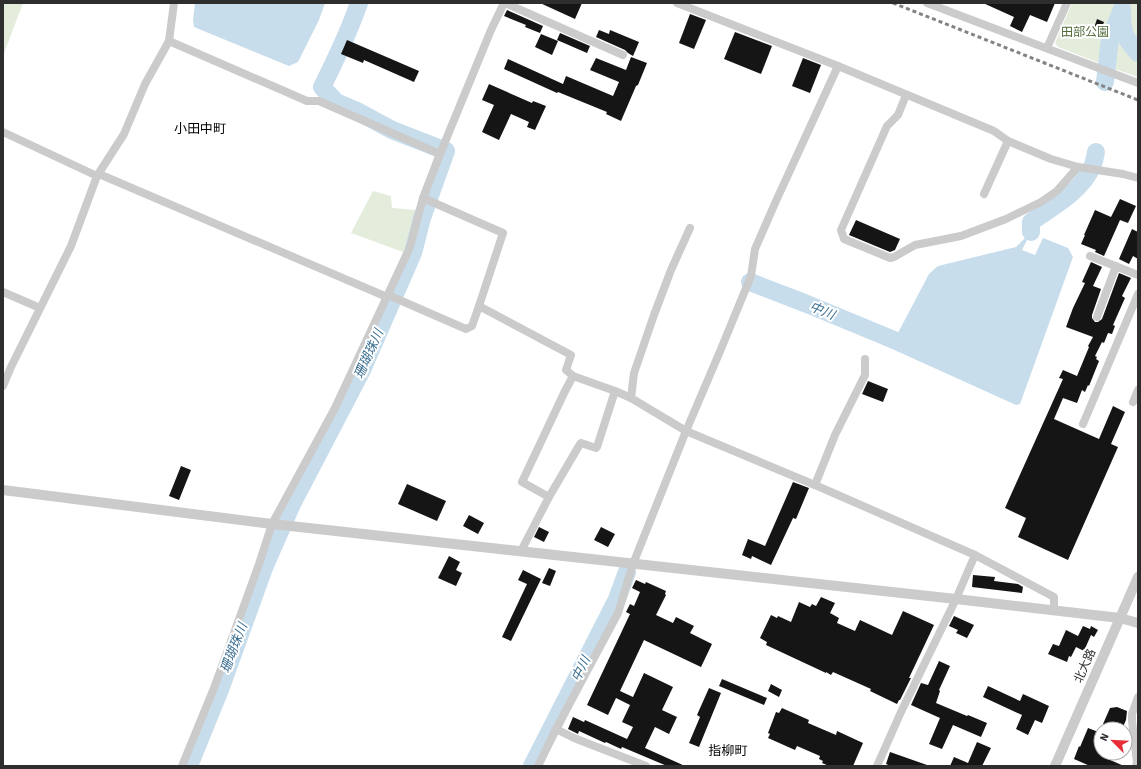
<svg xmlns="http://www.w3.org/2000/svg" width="1141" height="769" font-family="'Source Sans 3','Noto Sans JP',sans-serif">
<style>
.green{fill:#e4ecdc}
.water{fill:#c7ddec}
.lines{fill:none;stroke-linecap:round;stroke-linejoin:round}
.river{stroke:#c7ddec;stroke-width:18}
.building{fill:#151515}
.minor{stroke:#cbcbcb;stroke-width:8}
.tertiary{stroke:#cbcbcb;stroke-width:10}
.rail{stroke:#838383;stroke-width:3;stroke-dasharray:4 3;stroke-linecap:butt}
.labels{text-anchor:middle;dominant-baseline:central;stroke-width:4;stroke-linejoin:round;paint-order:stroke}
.park-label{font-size:12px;fill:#516b3b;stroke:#fff}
.street-label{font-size:12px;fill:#2e2e2e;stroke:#fff}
.neighbourhood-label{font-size:13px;fill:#000;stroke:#fff}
.water-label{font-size:13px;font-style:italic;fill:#3b6f92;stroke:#fff}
</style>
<rect width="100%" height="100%" fill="#fff"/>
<!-- green -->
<g class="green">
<path d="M3,3H23L3,56Z"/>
<path d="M1072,3H1121L1106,43L1102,64L1058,47L1055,43Z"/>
<path d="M1127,3H1138V77L1109,67L1112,43Z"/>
<path d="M373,191L391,196L392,208L416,210L409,241L403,252L351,233Z"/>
</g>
<!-- water -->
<g class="water">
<path d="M195,3H325L319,20L298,62L289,66L194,27L193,20Z"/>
<path d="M1031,232L1022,250L1035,255L1043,238L1068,248L1073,257L1020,404L1016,405L890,348L929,274L938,266L1016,247Z"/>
</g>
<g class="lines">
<!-- river -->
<g class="river">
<path d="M1122,11C1122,31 1124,38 1138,53"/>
<path d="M1105,82L1110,39L1122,9"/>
<path d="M1031,232V222C1052,207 1081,192 1092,167C1094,163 1095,157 1096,152"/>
<path d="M750,282L807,304L894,340"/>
<path d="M189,766L221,687L264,568L292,504L362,370L413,253L422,218L446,151L392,130L357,111L336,102L322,87C336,59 349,32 359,3"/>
<path d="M532,766L617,599L627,572"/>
</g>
</g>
<!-- building -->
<g class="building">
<path d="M540,3H582L575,19Z"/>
<path d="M983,3H1055L1047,22L1030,15L1022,32L1010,26L1014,17Z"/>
<path d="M507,10L543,26L540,33L525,27L526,25L504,16Z"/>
<path d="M690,14L706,20L694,49L679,43Z"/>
<path d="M1097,19L1104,22L1099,36L1092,34Z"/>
<path d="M599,30L609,34L610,30L639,42L633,56L628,53L625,50L596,37Z"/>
<path d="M735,32L772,46L761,74L724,59Z"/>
<path d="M560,33L590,46L587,53L557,40Z"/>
<path d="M541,34L558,41L552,55L535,47Z"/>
<path d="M347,40L419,71L414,82L364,60L363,63L341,54Z"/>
<path d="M631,57L647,63L638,85L636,86L621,121L606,114L607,112L558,92L557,93L504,69L508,59L563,84L566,76L613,96L619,82L590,70L596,58L626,70Z"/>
<path d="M803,58L821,65L810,93L792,86Z"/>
<path d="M489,84L532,103L533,101L546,106L535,130L527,127L529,122L511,114L499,140L482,132L494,105L482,100Z"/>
<path d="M1120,199L1136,206L1128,223L1120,220L1104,256L1095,252L1096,250L1081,244L1085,235H1084L1095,210L1111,217Z"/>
<path d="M856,220L900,239L895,250L890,252L849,235Z"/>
<path d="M1132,229L1138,232V259L1133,256L1129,264L1119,259Z"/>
<path d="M1091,262L1102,267L1093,286L1101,289L1092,315V318L1095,322H1098L1102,319L1119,273L1131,278L1122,296L1125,298L1113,325L1115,326L1112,334L1108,333L1104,343L1102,342L1095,356L1097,357L1096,359L1099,361L1089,386L1088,385L1085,392L1082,390L1077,403L1063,398L1054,419L1099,439L1113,406L1125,412L1111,444L1118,447L1068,560L1018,537L1026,518L1005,508L1063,379L1059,378L1063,370L1077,376L1089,347L1088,346L1093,337L1066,327L1073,308L1085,283L1082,282Z"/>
<path d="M868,381L888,389L883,402L862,394Z"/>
<path d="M181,466L191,470L179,500L169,496Z"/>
<path d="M793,482L809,488L796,519L793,518L771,565L752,556L751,559L742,555L748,539L765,546Z"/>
<path d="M407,484L446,501L437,521L398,504Z"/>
<path d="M469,515L484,523L478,534L463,526Z"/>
<path d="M539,527L549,532L544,542L534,537Z"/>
<path d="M601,527L615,534L608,547L594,540Z"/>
<path d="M449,556L460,562L456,570L462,573L456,586L438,578Z"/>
<path d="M549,568L556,571L550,586L542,583Z"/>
<path d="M523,570L541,579L511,641L502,637L527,584L518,580Z"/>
<path d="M973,575L995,577L994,581L1018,584L1023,587L1022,593L972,587Z"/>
<path d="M636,580L645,584L646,582L666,591L665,594L666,595L656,615L673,623L676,617L694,626L690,633L712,644L701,667L644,640L620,691L633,697L644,673L673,687L662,710L677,717L669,734L655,727L645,748L685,766H667L622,747L621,749L606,742L605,743L579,731L578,734L568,729L573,717L584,722L585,720L627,739L633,727L622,722L630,705L616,698L608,715L587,705L630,614L626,612L630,604L634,606L640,592L632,588Z"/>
<path d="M821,597L835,603L830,613L839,618L837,623L855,631L860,620L892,635L903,611L934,625L909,678H911L900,700H899L897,704L870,691L871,689L833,672L831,675L826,672V673L766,645L767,642L760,638L771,615L777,618L778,616L791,622L799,602L810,607L812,604L816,606Z"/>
<path d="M954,616L974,625L967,638L956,633L958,630L949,626Z"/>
<path d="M1083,626L1090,629L1091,626L1098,630L1094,637L1091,635L1084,651L1076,647L1071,657L1069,656L1067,662L1048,654L1053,644L1059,646L1066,630L1078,636Z"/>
<path d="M939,661L950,666L939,690L940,691L936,703L967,716L968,715L987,723L981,737L953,725L942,749L929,744L940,718L911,705L921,683L928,685Z"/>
<path d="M722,679L767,698L764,705L719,686Z"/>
<path d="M771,684L782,690L779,697L768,691Z"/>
<path d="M988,686L1020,701L1023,694L1049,706L1042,723L1035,720L1028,735L1016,729L1022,715L983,697Z"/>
<path d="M709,688L721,693L699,747L689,743L700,717L697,715Z"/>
<path d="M1117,707L1127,711L1126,720L1122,729H1114L1103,724L1110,708Z"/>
<path d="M782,708L809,720L808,723L836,735L837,731L863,743L853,766H829L822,763L823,761L819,759L820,756L797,746L795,750L768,738L770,734L768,733L776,712L779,713Z"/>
<path d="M1088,728L1101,733V756L1124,766H1090L1074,759L1079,746L1080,747Z"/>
<path d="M977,742L991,748L982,766H950L954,757L968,763Z"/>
<path d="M890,752L927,765V766H891L886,764Z"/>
</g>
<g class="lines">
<!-- minor -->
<g class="minor">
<path d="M505,3L623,55"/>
<path d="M677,3L838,66L994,131L1008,141L1051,159L1078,167L1123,174L1138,178"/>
<path d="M927,3L1138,83"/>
<path d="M169,41L307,101H319L440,154"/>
<path d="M1047,48L1067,3"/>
<path d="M906,95L898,115L887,126L841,230L844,239L890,258L894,257L915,245L961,236L1006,219L1041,202L1057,191L1078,167"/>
<path d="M3,132L97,176"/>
<path d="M99,174L387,297"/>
<path d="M984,194L1008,141"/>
<path d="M1090,256L1138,275"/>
<path d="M3,292L40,308"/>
<path d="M388,295L466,329L472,326L479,306L503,233L423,198"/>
<path d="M479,306L571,355L566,370L573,376L615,391L631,398L686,431L815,485L975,555L956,599L901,712L877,766"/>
<path d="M1097,317L1116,266"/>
<path d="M3,386L11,367L71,246L97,176L124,134L145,84L169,41L174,3"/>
<path d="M631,398L634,373L654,315L671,270L690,228"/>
<path d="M1133,402L1138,390"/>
<path d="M1083,424L1138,294"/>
<path d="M815,485L835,435L865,375V359"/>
<path d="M549,497L522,482L565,391L573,376"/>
<path d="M521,551L549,497L580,444L581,443L596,448L597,447L615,391"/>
<path d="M975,555L1054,597V611"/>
<path d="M556,729L574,738L646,766"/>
<path d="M182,766L214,688L259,564L272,524L335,408L410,247L423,198L440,154L491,30L504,3"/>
<path d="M538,766L556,729L618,613L633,564L686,431L721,349L751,276L755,249L776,201L838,66"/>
<path d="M1136,766L1137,762L1132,721V714L1138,697"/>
</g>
<!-- tertiary -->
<g class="tertiary">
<path d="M3,490L272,524L956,599L1120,618L1138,623"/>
<path d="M1055,766L1138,577"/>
</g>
<!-- rail -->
<path class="rail" d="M893,3L1138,100"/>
</g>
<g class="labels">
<!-- park labels -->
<g class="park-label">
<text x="1085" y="32">田部公園</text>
</g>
<!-- street labels -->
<g class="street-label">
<text transform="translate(1085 666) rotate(-66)">北大路</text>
</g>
<!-- neighbourhood labels -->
<g class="neighbourhood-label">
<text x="200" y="129">小田中町</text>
<text x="728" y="751">指柳町</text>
</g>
<!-- water labels -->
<g class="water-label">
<text transform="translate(822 311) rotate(22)">中川</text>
<text transform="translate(369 354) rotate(-66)">珊瑚珠川</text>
<text transform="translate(234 648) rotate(-69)">珊瑚珠川</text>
<text transform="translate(581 669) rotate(-63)">中川</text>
</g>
</g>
<!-- border -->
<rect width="1141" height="769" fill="none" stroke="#2e2e2e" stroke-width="8"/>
<!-- north arrow -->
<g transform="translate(1113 741) rotate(294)"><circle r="19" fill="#ffffff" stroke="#ababab"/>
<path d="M0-3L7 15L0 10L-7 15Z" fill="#e82e39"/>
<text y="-6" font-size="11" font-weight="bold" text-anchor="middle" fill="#2e2e2e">N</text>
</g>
</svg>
